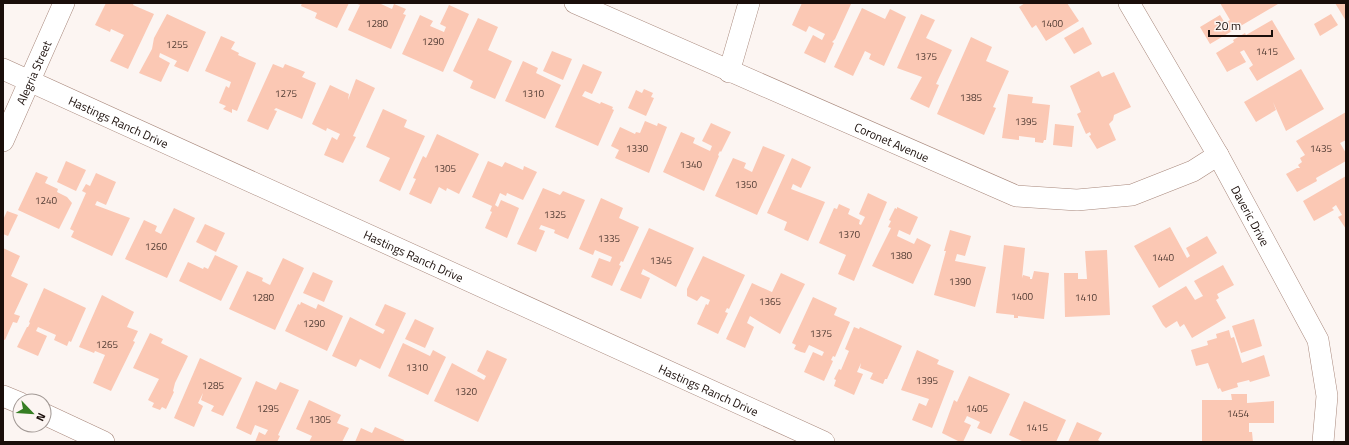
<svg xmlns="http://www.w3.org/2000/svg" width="1349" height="445" font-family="'Titillium Web',sans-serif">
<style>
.building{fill:#fbc8b4}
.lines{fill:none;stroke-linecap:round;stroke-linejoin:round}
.street-casing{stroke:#a8887c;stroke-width:22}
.street{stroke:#fff;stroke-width:21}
.labels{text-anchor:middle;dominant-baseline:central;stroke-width:3;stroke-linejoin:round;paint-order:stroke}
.number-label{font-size:10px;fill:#523c34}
.street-label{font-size:12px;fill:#1a0e0a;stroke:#fcf5f2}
</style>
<rect width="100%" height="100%" fill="#fcf5f2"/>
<!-- building -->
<g class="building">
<path d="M106,3H134L133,5L154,14L128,69L110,61L124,35L111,29L110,32L95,25Z"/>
<path d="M302,3H349L337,28L315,18L317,13L301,6Z"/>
<path d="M355,3H382L381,4L392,9L394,4L406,9L403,14L406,15L391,49L348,30L360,5Z"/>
<path d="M802,3L851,4L835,39L832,42L834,43L825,63L804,53L813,35L822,40L825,34L809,26L806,32L792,25Z"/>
<path d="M1025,3H1067L1079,21L1046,41L1036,25L1032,28L1019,7Z"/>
<path d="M1220,3H1277L1278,4L1210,44L1200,27L1220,15L1225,23L1230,20Z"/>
<path d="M1335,3H1346V21Z"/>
<path d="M449,5L469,14L443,72L402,54L420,15L433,21L430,26L444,32L446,27L440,24Z"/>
<path d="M862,8L885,19L890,9L906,17L884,66L869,59L871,54L865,51L853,76L834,67Z"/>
<path d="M167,14L206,32L188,72L174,66L177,61L160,53L159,57L170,63L161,82L139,73L152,49L154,38Z"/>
<path d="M921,14L935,20L926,38L952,50L936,84L939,85L929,108L910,99L922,77L897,68Z"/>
<path d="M1331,14L1338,25L1320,36L1314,24Z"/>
<path d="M478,18L498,27L488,50L512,61L495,99L470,88L473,81L453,71Z"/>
<path d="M1272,20L1295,59L1257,81L1249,68L1253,65L1244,50L1240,52L1246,62L1227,72L1216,53L1234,42L1233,40L1245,33L1246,35Z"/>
<path d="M1083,27L1092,44L1074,54L1064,38Z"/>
<path d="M221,36L235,42L231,49L239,53L238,55L256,63L237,111L232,109V113L223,109L226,106L219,103L226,86L229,88L231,82L205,71Z"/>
<path d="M971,37L992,47L986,61L1009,71L993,107L996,108L984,135L937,114Z"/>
<path d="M552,51L572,59L563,80L543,71Z"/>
<path d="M523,61L538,68L536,73L561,85L545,119L505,101Z"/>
<path d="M273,64L283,68L285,64L305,72L302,77L316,83L302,119L276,108L274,110L277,111L268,130L247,121Z"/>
<path d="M583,64L602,72L592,94L585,91L582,96L600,104L601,102L613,107L612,109L614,110L598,146L555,127Z"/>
<path d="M1301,69L1324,109L1286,131L1273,102L1276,110L1256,122L1244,102Z"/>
<path d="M1099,71L1102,77L1114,72L1131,107L1114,115L1113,120L1109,124L1116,140L1097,149L1089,136L1091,135L1090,132L1086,134L1077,114L1081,112L1070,86Z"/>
<path d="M356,79L375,88L353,136L356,137L343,163L324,155L332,137L337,140L340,134L327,128L326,131L312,124L330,85L349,94L348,100Z"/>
<path d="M644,89L653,93L651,97L654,98L646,116L628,108L636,90L642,93Z"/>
<path d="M1008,94L1033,97L1032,103L1050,105L1046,140H1044L1043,143L1035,142V138L1019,136V140L1002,138Z"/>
<path d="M383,109L407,120L404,127L425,136L400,191L379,181L390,158L366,147Z"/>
<path d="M1346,112V140L1340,143L1346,153V161L1316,178L1317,181L1297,192L1286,174L1297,168H1300L1298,165L1302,162L1300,158L1305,155L1296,141Z"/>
<path d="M645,121L657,126L658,123L667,127L649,173L615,158L619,150L611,146L620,127L635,134L636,132L640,133Z"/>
<path d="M711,123L731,132L721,152L720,151L718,155L719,156L704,191L663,172L681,132L695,138L693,143L710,151L712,146L702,141Z"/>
<path d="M1055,124L1074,126L1072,147L1053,145Z"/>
<path d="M437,134L479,154L459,194L447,188L446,191L439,187L431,204L409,194L416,179L413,178L423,156L426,158Z"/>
<path d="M763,146L785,155L757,215L715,196L733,158L746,163L744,168L752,172Z"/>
<path d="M792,158L811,167L801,188L793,184L791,189L825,202L808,241L784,230L787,222L767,213Z"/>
<path d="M66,161L86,170L76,191L57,182Z"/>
<path d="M488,161L502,167L505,162L523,170L524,166L537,172L523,200L507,193L506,196L500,193L495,205L498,207L501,200L519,208L507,238L485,228L492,212L490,211L492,206L472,197Z"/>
<path d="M36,172L48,177L45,183L58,189L57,192L67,197L72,203L59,229L18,210Z"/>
<path d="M96,173L116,182L106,205L97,201L95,205L130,218L112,256L71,237L74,231L70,229L86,193L82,191L86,184L90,186Z"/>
<path d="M1346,176V229L1338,217L1342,215L1336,205L1332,208L1334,210L1314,221L1303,201Z"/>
<path d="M543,188L560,195L563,191L585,200L568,239L554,233L555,230L541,225L539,229L545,231L536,252L517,244Z"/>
<path d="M868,193L887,202L854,281L838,274L846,255L819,243L834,208L837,209L839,204L850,209L848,214L860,220L859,224L861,225L865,217L859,214Z"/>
<path d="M601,198L623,208L619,218L639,227L623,262L621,261L619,265L621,266L612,286L591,277L599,258L610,262L612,257L595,250L593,255L579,249Z"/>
<path d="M897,207L918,217L910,235L899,230L897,236L914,244L917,238L931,245L913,284L872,266L891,228L888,227L891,221L889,220L895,208L897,209Z"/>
<path d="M174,208L195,218L167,278L125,259L144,220L157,226L155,231L161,234Z"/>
<path d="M7,211L18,215L8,236L3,234V220Z"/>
<path d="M205,224L225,233L216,252L196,242Z"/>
<path d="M1170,227L1187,258L1190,256L1186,248L1207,236L1217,253L1159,288L1134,246Z"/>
<path d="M649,228L694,248L676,287L643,269L641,274L650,278L641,299L620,290Z"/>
<path d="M950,230L971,236L965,256L957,254L955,261L986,267L975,307L934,295L946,251H944Z"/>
<path d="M1004,245L1025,248L1022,278L1023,275L1030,277V279H1032L1034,271L1049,273L1044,319L1018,316V318H1014V315L996,313Z"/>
<path d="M3,248L20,256L11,276L28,284L14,314L20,316L17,323L13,322L5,340L3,339Z"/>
<path d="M1107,250L1110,315L1065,317L1064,273H1078V279H1087L1085,251Z"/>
<path d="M215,255L238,266L221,301L179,281L188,262L203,269L204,267L208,269Z"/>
<path d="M703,256L745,275L729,309L727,308L725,312L728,313L718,334L697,324L706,304L708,305L710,300L701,296L697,301L687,296V289Z"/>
<path d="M283,258L304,268L275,330L229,309L247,271L263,278L262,281L270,285Z"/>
<path d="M1223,265L1234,285L1217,294L1219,298L1216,300L1226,318L1192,338L1184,324L1180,327L1177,321L1166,328L1163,325L1152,306L1186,286L1195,300L1203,296L1194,281Z"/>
<path d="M313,272L333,281L324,302L303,293Z"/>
<path d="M781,273L805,284L780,334L750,316L747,323L754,327L745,348L726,339L752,283L772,292Z"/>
<path d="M44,288L86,308L71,342L69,341L67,346L54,340L56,335L38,327L36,331L47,336L38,356L17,347L27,327H28L30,323L29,322Z"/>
<path d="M102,295L134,312L127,327L138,331L133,341L135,342L111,391L93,383L105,355L95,351L94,353L79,347Z"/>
<path d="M813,297L837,308L834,315L850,322L835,357L833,356L831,360L833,361L824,381L804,372L813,352L822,356L824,352L809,345L805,353L801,352L794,349L796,345L792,343Z"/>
<path d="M301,302L316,309L318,304L343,316L327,351L285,331L298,304L300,305Z"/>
<path d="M385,304L406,313L380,369L360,359L356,367L332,356L350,317L383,334L385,330L375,325Z"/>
<path d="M415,319L434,328L425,348L405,339Z"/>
<path d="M1254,319L1262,346L1241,353L1232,326Z"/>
<path d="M854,327L859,329L860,327L902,346L887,379H885L883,384L870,379L873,373L860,368L861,363L857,372L863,374L854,395L834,386L836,380L834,379L839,369L841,370L849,351L845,349Z"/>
<path d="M1229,330L1231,338L1234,337L1242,363L1264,355L1270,376L1250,382L1249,380L1237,383L1238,387L1222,392L1220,388L1218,389L1208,363L1196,366L1191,350L1208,345L1207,341L1217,338L1216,334Z"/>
<path d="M150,333L163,339L161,343L188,356L175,383L173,391L174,392L166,409L162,407L160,410L152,407L154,403L148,400L159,379L133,368Z"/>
<path d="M403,343L430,356L433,350L446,357L428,395L388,376Z"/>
<path d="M487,350L507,359L478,422L434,401L452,363L484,380L486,376L477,371Z"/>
<path d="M917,350L939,360L937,364L954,371L932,428L912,420L919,403L926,406L929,399L901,390Z"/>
<path d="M200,358L242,378L223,416L211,411L214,406L201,400L203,393L198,403L203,406L194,427L174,418Z"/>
<path d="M969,376L1010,394L991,434L977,428L980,422L967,416L964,422L971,425L963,442H960L942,433L954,400L957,402Z"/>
<path d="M256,381L276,390L280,382L299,390L278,435L280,436L277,442H255L259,432L265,435L268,430L255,425L251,435L236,428Z"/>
<path d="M1231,394H1247V403L1274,401V423H1249V432H1252L1253,442H1202V400H1232Z"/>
<path d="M309,400L341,415L337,423L349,428L342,442H309L312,436L296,429Z"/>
<path d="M1024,401L1066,420L1056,442H1024L1009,435Z"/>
<path d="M1077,422L1102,433L1098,440L1102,442H1068Z"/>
<path d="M375,427L404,440V442H355L361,428L372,433Z"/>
</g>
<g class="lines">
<!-- street casing -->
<g class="street-casing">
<g id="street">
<path id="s1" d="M575,3L1016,196L1077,200L1132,195L1193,171L1218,155"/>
<path id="s2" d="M1129,3L1218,155L1318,340L1327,396L1323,442"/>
<path id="s3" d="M3,69L824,442"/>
<path d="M729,72L749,3"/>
<path id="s4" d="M3,141L64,3"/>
<path d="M3,396L20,403"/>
<path d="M44,414L104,442"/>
</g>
</g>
<!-- street -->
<use href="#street" class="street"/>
</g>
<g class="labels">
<!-- number labels -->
<g class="number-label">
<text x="377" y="23">1280</text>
<text x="1052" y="23">1400</text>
<text x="433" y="41">1290</text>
<text x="177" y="44">1255</text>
<text x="1267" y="51">1415</text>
<text x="926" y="56">1375</text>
<text x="286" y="93">1275</text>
<text x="533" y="93">1310</text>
<text x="971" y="97">1385</text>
<text x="1026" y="121">1395</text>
<text x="637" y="148">1330</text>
<text x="1321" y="148">1435</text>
<text x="691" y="164">1340</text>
<text x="445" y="168">1305</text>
<text x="746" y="184">1350</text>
<text x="46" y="200">1240</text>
<text x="555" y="214">1325</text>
<text x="849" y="234">1370</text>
<text x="609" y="238">1335</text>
<text x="156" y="246">1260</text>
<text x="901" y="255">1380</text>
<text x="1163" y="257">1440</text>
<text x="661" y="260">1345</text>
<text x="960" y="281">1390</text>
<text x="1022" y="296">1400</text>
<text x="263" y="297">1280</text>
<text x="1086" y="297">1410</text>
<text x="770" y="301">1365</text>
<text x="314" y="323">1290</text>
<text x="821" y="333">1375</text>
<text x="107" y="344">1265</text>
<text x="417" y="367">1310</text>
<text x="927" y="380">1395</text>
<text x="213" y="385">1285</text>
<text x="466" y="391">1320</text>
<text x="268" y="408">1295</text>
<text x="977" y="408">1405</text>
<text x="1238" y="413">1454</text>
<text x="320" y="419">1305</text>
<text x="1037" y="427">1415</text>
</g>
<!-- street labels -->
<g class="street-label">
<text stroke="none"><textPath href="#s4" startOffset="75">Alegria Street</textPath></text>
<text stroke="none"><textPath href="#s3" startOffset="127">Hastings Ranch Drive</textPath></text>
<text stroke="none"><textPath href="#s1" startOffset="346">Coronet Avenue</textPath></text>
<text stroke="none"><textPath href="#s2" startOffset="245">Daveric Drive</textPath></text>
<text stroke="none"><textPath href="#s3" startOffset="451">Hastings Ranch Drive</textPath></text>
<text stroke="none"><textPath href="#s3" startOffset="775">Hastings Ranch Drive</textPath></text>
</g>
</g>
<!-- border -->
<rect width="1349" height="445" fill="none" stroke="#1a0e0a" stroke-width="8"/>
<!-- north arrow -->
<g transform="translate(32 413) rotate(115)"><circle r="19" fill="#fcf5f2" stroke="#a29995"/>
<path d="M0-3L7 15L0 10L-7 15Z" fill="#367e23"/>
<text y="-6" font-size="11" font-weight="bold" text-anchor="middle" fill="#1a0e0a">N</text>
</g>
<!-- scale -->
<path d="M1209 30v6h63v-6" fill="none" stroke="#1a0e0a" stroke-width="2"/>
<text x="1215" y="30" font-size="12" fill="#1a0e0a" stroke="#fcf5f2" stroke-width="3" paint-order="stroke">20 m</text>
</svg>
